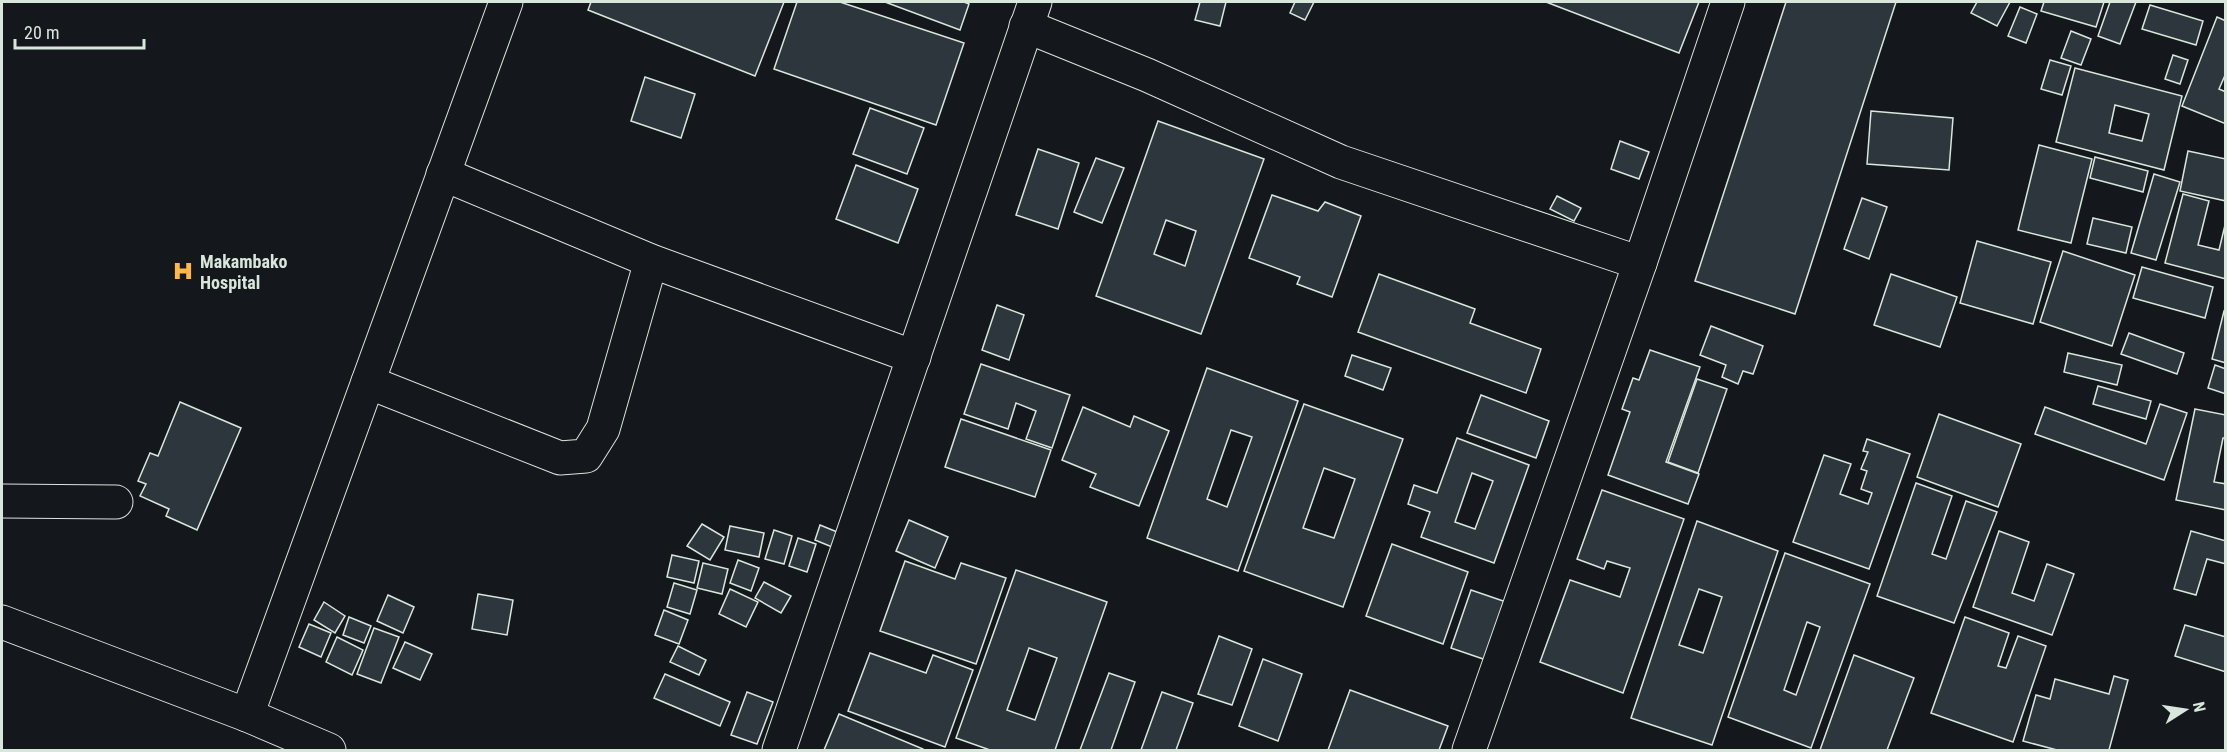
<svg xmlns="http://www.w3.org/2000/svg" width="2227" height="752" font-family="'Roboto Condensed',sans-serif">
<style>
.building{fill:#2c363c;stroke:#d8e6dc;stroke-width:1.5;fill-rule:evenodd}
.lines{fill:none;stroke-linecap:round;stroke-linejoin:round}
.minor-casing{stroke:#d8e6dc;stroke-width:35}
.minor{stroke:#14181c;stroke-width:33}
.labels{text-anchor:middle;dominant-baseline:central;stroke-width:4.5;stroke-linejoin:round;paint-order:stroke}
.poi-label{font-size:18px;font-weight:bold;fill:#d8e6dc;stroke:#14181c;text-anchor:start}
</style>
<rect width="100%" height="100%" fill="#14181c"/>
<!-- building -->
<g class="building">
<path d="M591,2H784L755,76L588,10Z"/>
<path d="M797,2H840L964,43L936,125L774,69Z"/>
<path d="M885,2H964L969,4L960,30Z"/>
<path d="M1200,2H1226L1220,26L1195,20Z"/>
<path d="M1295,2H1314L1305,20L1290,13Z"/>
<path d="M1546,2H1699L1679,53Z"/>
<path d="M1786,2H1896L1795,314L1695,281Z"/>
<path d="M1977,2H2010L1997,26L1971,13Z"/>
<path d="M2044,2H2104L2096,27L2041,11Z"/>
<path d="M2110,2H2136L2120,44L2098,36Z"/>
<path d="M2150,5L2203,21L2196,45L2142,29Z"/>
<path d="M2020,7L2037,14L2026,43L2008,36Z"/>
<path d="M2217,17L2226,21V73L2219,89L2226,92V124L2182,106Z"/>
<path d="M2071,31L2091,39L2081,65L2061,58Z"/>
<path d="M2173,55L2188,60L2180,84L2165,79Z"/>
<path d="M2050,60L2071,66L2062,95L2041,89Z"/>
<path d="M2075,68L2182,96L2164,170L2056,142ZM2115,105L2149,114L2142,141L2109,133Z"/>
<path d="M645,77L695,94L681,138L631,121Z"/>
<path d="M870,108L924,128L907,174L853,154Z"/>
<path d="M1871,111L1953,118L1949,170L1867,164Z"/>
<path d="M1158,121L1264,159L1201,334L1096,296ZM1166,220L1196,231L1185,266L1154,254Z"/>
<path d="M1620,141L1649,152L1639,179L1611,169Z"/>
<path d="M2039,145L2092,159L2071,243L2018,230Z"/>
<path d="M1038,149L1079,163L1058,229L1016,215Z"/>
<path d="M2188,151L2226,159V201L2180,191Z"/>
<path d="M2095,157L2148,171L2143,192L2090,178Z"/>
<path d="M1096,158L1124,168L1102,223L1074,212Z"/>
<path d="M856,165L918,189L898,243L836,219Z"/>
<path d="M2154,174L2180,182L2156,260L2131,253Z"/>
<path d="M2183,194L2209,201L2198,245L2219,250L2226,221V279L2165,263Z"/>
<path d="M1272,195L1318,211L1325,202L1361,216L1332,297L1297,284L1300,277L1249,258Z"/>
<path d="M1557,196L1581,208L1574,221L1550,209Z"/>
<path d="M1862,198L1887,207L1869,259L1844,249Z"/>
<path d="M2093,218L2132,227L2126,253L2087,244Z"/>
<path d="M1977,241L2051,262L2033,324L1960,303Z"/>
<path d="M2063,251L2135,275L2112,346L2040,322Z"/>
<path d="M2142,267L2213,287L2205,318L2133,298Z"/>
<path d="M1379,274L1475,309L1470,323L1541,349L1526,393L1358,332Z"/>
<path d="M1891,274L1957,297L1940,347L1874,325Z"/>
<path d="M997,305L1024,315L1009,360L982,350Z"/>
<path d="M2224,311L2226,312V363L2212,359Z"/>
<path d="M1711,326L1763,346L1753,374L1743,371L1738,384L1722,377L1726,365L1700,355Z"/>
<path d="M2129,333L2184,353L2177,374L2121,354Z"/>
<path d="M1650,350L1700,367L1666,462L1699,474L1688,504L1608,475L1630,412L1622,409L1633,378L1639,380Z"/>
<path d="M2068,353L2122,365L2117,385L2064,372Z"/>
<path d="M1352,355L1391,368L1383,390L1345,376Z"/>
<path d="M981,364L1070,395L1052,448L1026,439L1036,411L1016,403L1008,429L964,414Z"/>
<path d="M2215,365L2226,369V394L2208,388Z"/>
<path d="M1207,368L1298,401L1238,571L1147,538ZM1231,430L1252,437L1227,507L1207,499Z"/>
<path d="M1697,379L1727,389L1698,473L1668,462Z"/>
<path d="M2098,386L2151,401L2146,419L2093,404Z"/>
<path d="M1481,395L1549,421L1536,458L1467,433Z"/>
<path d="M180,402L241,428L197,530L166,516L169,509L140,496L146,484L138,481L150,453L158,456Z"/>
<path d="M1304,404L1403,439L1343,607L1244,571ZM1324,468L1355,479L1334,538L1303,528Z"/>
<path d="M2160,404L2187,413L2164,480L2035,434L2045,407L2146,444Z"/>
<path d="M1083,407L1130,427L1134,416L1169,431L1139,506L1090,487L1096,474L1062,460Z"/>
<path d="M2195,409L2226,415V438H2223L2214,482L2226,484V510L2176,500Z"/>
<path d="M1939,414L2021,444L1998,507L1917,477Z"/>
<path d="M961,419L1051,450L1035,497L945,467Z"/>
<path d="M1457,438L1529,465L1494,563L1421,537L1430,512L1408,504L1414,485L1437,493ZM1472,473L1493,481L1475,529L1455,522Z"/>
<path d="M1867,439L1910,454L1869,569L1793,542L1824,455L1851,464L1840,494L1868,504L1872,493L1861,489L1867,471L1861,469L1868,452L1863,451Z"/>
<path d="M1916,483L1952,496L1932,554L1946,559L1966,501L1997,512L1954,623L1877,596Z"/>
<path d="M1602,490L1684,519L1623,693L1540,662L1570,580L1620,597L1630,568L1607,561L1604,569L1577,559Z"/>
<path d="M909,520L948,537L935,568L896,551Z"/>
<path d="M1697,521L1778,551L1712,745L1631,718ZM1699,589L1722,597L1703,653L1679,645Z"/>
<path d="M702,524L724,537L710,560L687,546Z"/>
<path d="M820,525L842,534L837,549L815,540Z"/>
<path d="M730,526L764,533L759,557L725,550Z"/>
<path d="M774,530L792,536L784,564L765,559Z"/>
<path d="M1999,531L2029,542L2012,593L2034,601L2047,564L2074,574L2052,635L1973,607Z"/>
<path d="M2191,531L2226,541V564L2207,559L2196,595L2174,589Z"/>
<path d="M798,538L816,544L807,572L789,566Z"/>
<path d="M1392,544L1468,572L1443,644L1366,616Z"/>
<path d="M1785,553L1870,584L1811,748L1728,717ZM1807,622L1820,627L1796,695L1784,690Z"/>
<path d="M672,555L699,561L694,583L667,577Z"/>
<path d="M738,560L759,568L751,591L730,583Z"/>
<path d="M905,561L955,579L961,563L1006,578L976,664L880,631Z"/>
<path d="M703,563L728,569L722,594L697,588Z"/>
<path d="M1016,570L1107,602L1055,750H990L956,738ZM1029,648L1057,658L1035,720L1007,710Z"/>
<path d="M764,582L791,596L781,613L755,598Z"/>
<path d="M674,583L697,590L690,614L667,607Z"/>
<path d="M730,589L758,602L746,627L719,614Z"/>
<path d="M1471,590L1512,604L1492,662L1451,648Z"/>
<path d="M478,594L513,600L507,635L472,629Z"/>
<path d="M388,595L414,607L403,633L377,621Z"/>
<path d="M324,602L345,616L335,633L314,620Z"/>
<path d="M664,610L688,620L679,644L655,635Z"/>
<path d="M349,617L371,626L364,643L343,635Z"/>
<path d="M1965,617L2009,633L1998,666L2006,668L2018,636L2046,646L2013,742L1931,713Z"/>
<path d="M309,624L331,633L321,657L299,647Z"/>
<path d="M2185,625L2226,637V672L2175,656Z"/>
<path d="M374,628L399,637L381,683L357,674Z"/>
<path d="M1219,636L1252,649L1232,705L1198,694Z"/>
<path d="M337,637L363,650L352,675L326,662Z"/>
<path d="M405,642L432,654L420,680L393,668Z"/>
<path d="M678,646L706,660L699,675L670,662Z"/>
<path d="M870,653L926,673L933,655L973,670L945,747L848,711Z"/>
<path d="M1854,655L1914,678L1887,750H1820Z"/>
<path d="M1263,659L1302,674L1278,741L1239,726Z"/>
<path d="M1109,673L1135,682L1111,750H1080Z"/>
<path d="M665,674L730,702L720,726L654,698Z"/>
<path d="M2114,676L2128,680L2109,750H2057L2023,741L2036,695L2050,699L2055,679L2109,694Z"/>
<path d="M1350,690L1448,726L1439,750H1328Z"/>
<path d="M747,692L773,702L757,744L731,735Z"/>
<path d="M1162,692L1193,703L1176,750H1141Z"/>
<path d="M839,714L923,749V750H824Z"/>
</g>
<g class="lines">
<!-- minor casing -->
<g class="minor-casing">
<g id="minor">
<path d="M1026,26L1147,75L1341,162L1640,263"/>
<path d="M443,174L651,261L914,357"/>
<path d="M368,382L560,458L586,456L603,429L651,261"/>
<path d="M2,501L116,502"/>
<path d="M2,622L247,715L329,750"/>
<path d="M247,715L506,2"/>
<path d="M779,750L1035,2"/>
<path d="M1469,750L1640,263L1728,2"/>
</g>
</g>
<!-- minor -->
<use href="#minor" class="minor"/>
</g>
<!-- icons -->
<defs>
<g id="hospital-bare" transform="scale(1.62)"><path d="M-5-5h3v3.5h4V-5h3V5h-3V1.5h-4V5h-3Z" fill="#ffb74d" stroke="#14181c" stroke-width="2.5" paint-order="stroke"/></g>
</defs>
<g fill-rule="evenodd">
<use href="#hospital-bare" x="183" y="271"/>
</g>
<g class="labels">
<!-- poi labels -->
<g class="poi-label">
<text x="200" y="261">Makambako<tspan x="200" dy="21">Hospital</tspan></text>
</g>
</g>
<!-- border -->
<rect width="2227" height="752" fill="none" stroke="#d8e6dc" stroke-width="6"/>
<!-- north arrow -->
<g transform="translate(2185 710) rotate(78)" stroke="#14181c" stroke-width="4.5" paint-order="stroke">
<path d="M0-4.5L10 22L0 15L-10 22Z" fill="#d8e6dc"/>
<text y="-9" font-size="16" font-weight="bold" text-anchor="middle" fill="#d8e6dc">N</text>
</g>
<!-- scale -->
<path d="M15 39v9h129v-9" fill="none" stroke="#d8e6dc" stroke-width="3"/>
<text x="24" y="39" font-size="18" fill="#d8e6dc" stroke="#14181c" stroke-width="4.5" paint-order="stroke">20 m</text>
</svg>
